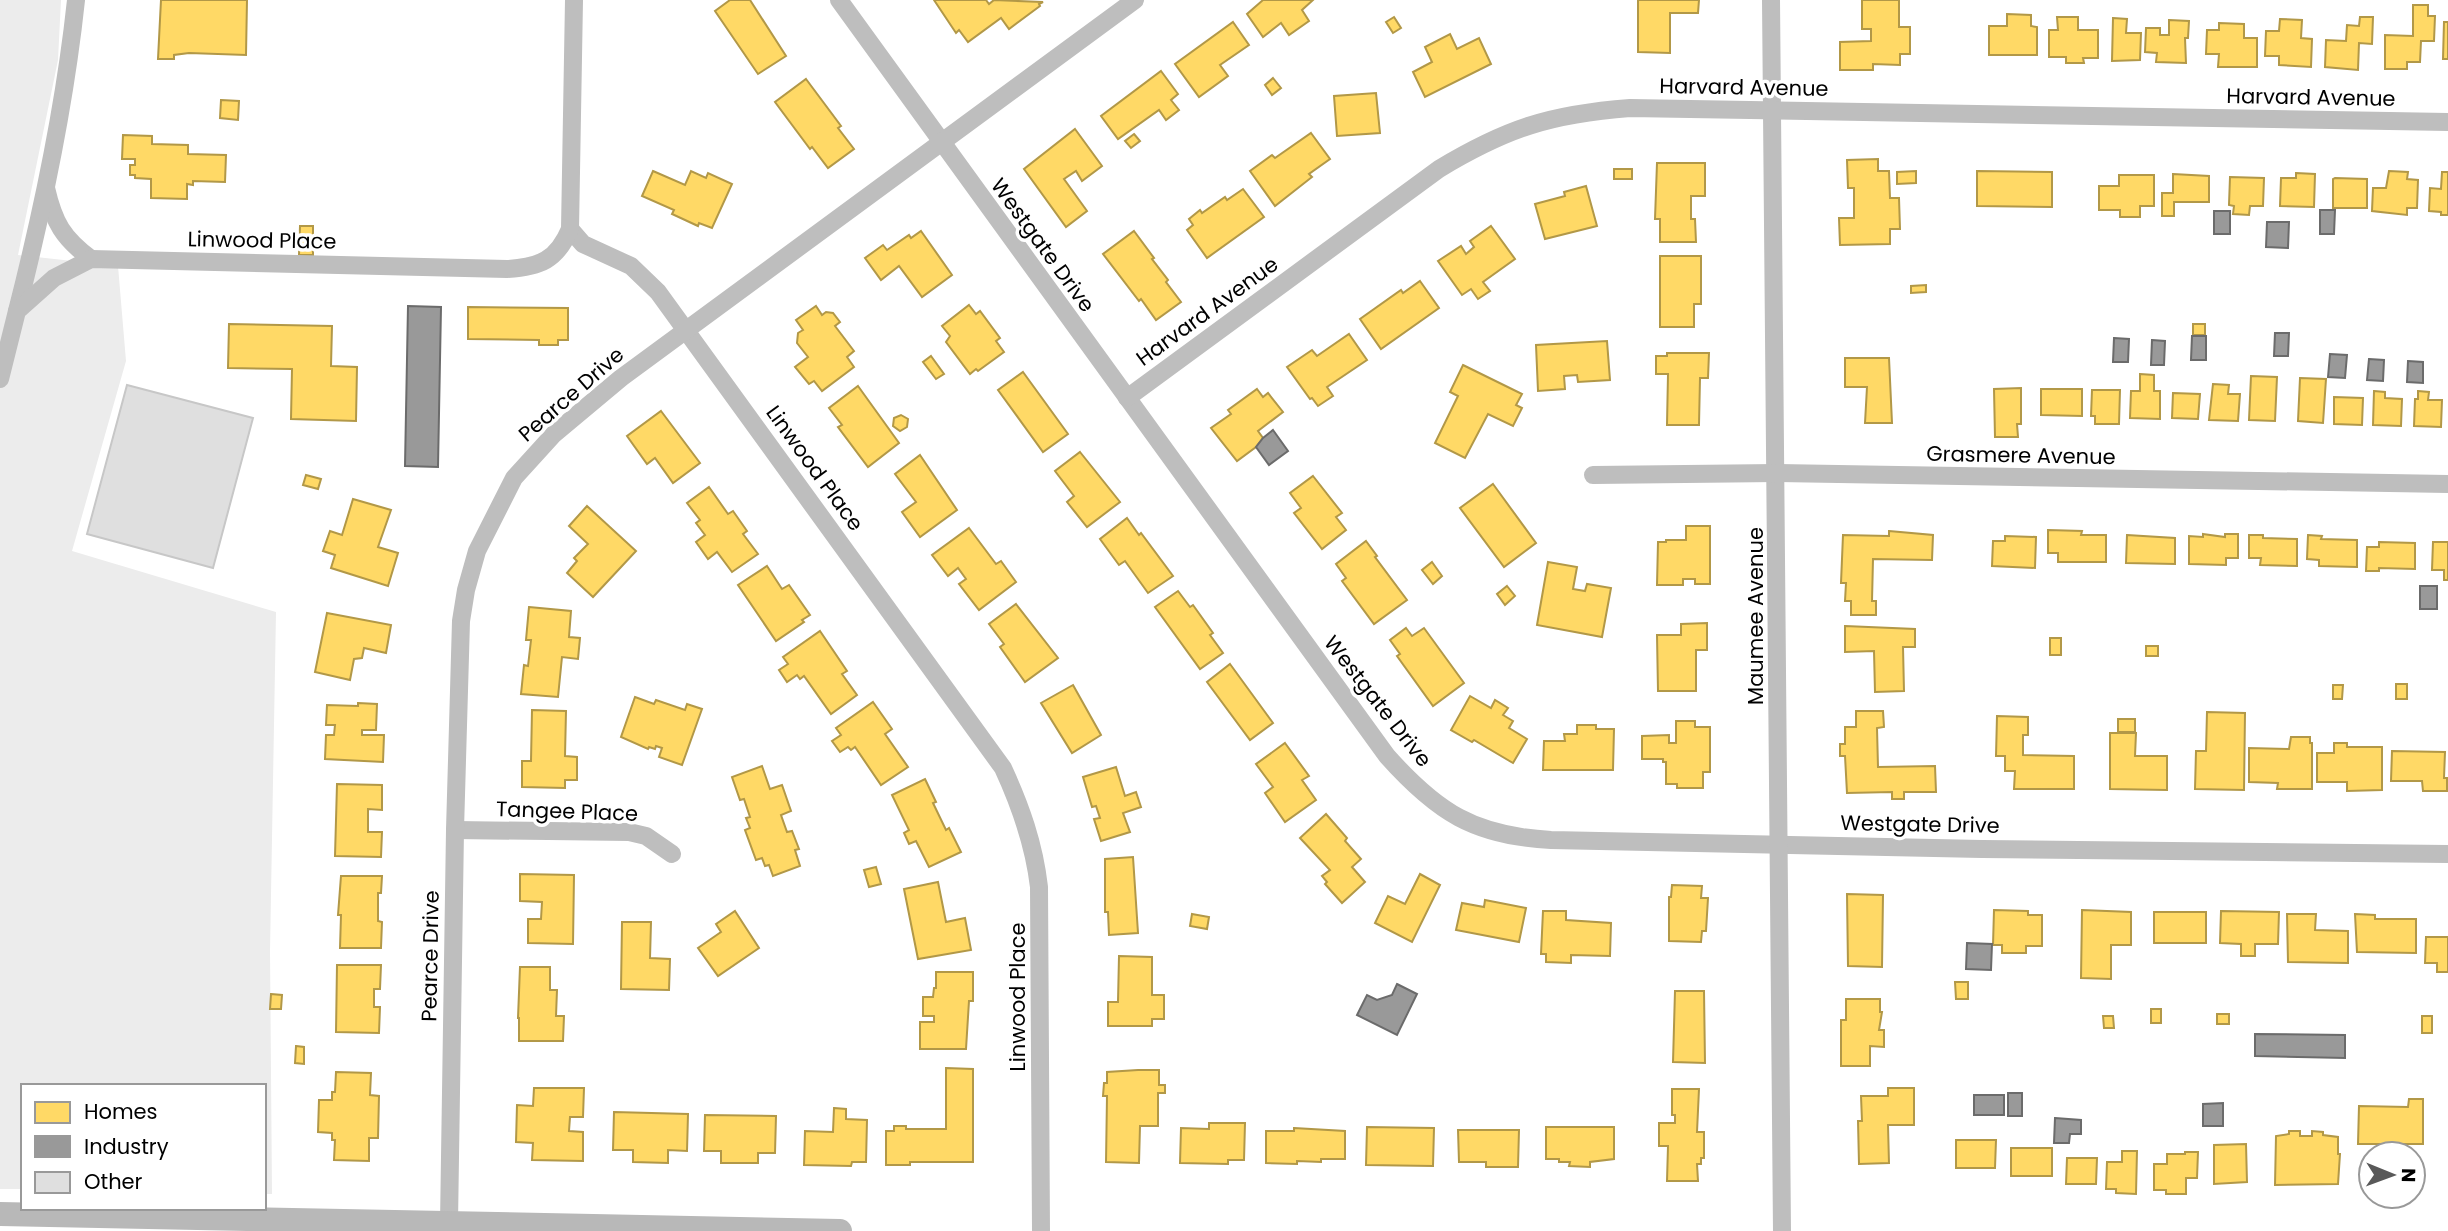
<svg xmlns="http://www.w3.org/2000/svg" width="2448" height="1231" font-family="Poppins,sans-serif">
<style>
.green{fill:#ececec}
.homes{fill:#ffd966;stroke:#b29847;stroke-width:2}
.industry{fill:#999;stroke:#6b6b6b;stroke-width:2}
.building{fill:#dfdfdf;stroke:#c7c7c7;stroke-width:2}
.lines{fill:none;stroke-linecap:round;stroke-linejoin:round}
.minor{stroke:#bebebe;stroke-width:18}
.secondary{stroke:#b8b8b8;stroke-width:24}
.labels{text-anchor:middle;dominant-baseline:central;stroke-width:7;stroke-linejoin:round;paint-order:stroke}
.street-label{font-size:21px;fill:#000;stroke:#fff}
</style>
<rect width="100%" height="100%" fill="#fff"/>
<!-- green -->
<path class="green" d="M0,0H61L58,60L18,255L118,266L126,361L72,551L276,612L270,951L272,1194H264V1086H23V1189H0Z"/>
<!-- homes -->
<g class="homes">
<path d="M161,0H247L246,55L189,53L174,55V59H158Z"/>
<path d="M730,0H750L786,56L758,74L715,11Z"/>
<path d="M934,0H986L989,4L994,0L1043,2L1039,4L1040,6L1009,29L1001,18L968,42L959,30L956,33Z"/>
<path d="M1263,0H1313L1302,10L1309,21L1289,35L1281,23L1263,37L1247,14Z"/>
<path d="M1638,0H1699L1698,13H1670V53L1638,52Z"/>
<path d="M1862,0H1899V27H1910V54H1900V65L1873,64V70H1840V42L1871,41V29H1862Z"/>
<path d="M2413,5H2428V16H2435L2434,41H2421L2420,62H2407V69H2385V35L2413,36Z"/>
<path d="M2007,14L2031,15V26L2037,27V55H1989V26H2007Z"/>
<path d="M1394,17L1401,28L1393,33L1386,22Z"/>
<path d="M2057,17H2078V30H2098V58H2083L2084,63H2066V57H2049V30H2058Z"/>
<path d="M2360,17H2373L2372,44L2359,43L2358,70L2325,67L2326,40L2346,41L2347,25L2359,26Z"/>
<path d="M2113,18L2127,19L2126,33H2141L2140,60L2112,61Z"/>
<path d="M2280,19L2302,20L2301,38L2312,39L2311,67L2279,65V56H2265L2266,31H2279Z"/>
<path d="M2169,20L2189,21L2188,38H2185L2186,63L2156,62L2157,53L2145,52L2146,28H2160V35H2169Z"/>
<path d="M1233,22L1249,45L1220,65L1228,76L1199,97L1175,64Z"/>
<path d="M2444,22H2448V59H2443Z"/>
<path d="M2219,23L2244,24V38H2257V67H2218L2219,54H2206L2207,30H2219Z"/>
<path d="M1450,34L1457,49L1479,38L1491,64L1425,97L1413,72L1432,62L1425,47Z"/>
<path d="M1161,71L1178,94L1171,100L1179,110L1166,120L1159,110L1118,139L1101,116Z"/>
<path d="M1273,78L1281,88L1272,95L1265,85Z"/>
<path d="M806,79L841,126L838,128L854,149L828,168L812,147L810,149L775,102Z"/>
<path d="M1376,93L1380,133L1337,136L1334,96Z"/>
<path d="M221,100L239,101L238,120L220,118Z"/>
<path d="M1075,129L1102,166L1082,181L1076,171L1064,179L1087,211L1066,227L1024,169Z"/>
<path d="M1311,133L1330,159L1309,174L1312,177L1275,206L1250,171L1272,155L1275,158Z"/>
<path d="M1134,134L1140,141L1131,148L1125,141Z"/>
<path d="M123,135L152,136V144L188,145V154L226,155L225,182L193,181V185L187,184V199L151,198V179L135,178V175H130V165H135V159H122Z"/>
<path d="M1878,159V171H1889L1890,198H1899L1900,229H1890V244L1840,245L1839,218H1854V188H1848L1847,160Z"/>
<path d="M1657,163H1705V196H1691V219H1695L1696,242H1660V219H1655Z"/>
<rect x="1614" y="169" width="18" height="10"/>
<path d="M653,171L685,185L691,171L706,178L708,173L732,184L712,228L699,223L698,226L672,214L674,210L642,196Z"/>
<path d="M1916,171V183L1897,184V172Z"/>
<path d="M1977,171L2052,172V207L1977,206Z"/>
<path d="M2389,171L2408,172L2407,179L2418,180L2417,208H2407V215L2372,211L2373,188H2386Z"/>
<path d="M2442,172H2448V215H2441V212L2429,211L2430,188L2441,189Z"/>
<path d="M2296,173L2315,174L2314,207L2280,206L2281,178H2296Z"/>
<path d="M2173,174L2209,176V202H2174V216H2162V193H2173Z"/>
<path d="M2119,175H2154V206H2140V217H2120V210H2099V186H2119Z"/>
<path d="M2230,177L2264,178L2263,206H2250L2249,215L2233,214L2234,206L2229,205Z"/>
<path d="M2335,178L2367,179V208H2333V179Z"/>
<path d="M1586,186L1597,226L1545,239L1535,204L1565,196L1564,192Z"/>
<path d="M1243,189L1264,217L1207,258L1187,230L1193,225L1189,219L1200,210L1202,213L1225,197L1227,200Z"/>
<path d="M300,226H313V255H299Z"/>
<path d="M1491,226L1515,259L1483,282L1490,291L1478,299L1471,289L1462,295L1438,261L1461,246L1466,254L1474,247L1470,241Z"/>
<path d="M921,231L952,275L922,297L899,266L881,280L865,258L883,245L887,250L909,235L911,238Z"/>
<path d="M1134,231L1154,258L1152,259L1168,280L1166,282L1181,302L1156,320L1141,299L1139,301L1103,254Z"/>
<path d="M1660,256H1701V304H1694V327H1660Z"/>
<path d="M1420,281L1439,308L1381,349L1360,319L1401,290L1403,293Z"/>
<path d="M1926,285V292L1911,293V286Z"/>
<path d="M969,305L976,314L980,311L1000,338L996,341L1004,352L978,371L976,369L970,374L946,342L950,336L942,326Z"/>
<path d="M816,306L822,315L826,312L833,313L840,322L835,326L854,351L847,357L854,367L822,391L814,381L809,384L795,367L808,357L797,343L798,333L803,330L796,320Z"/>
<path d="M468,307L568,308V340H558V345H539V340L468,339Z"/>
<path d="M229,324L332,326L331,366L357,367L356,421L291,419L292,369L228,368Z"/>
<rect x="2193" y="324" width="12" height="11"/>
<path d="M1349,334L1367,360L1327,387L1333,396L1318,406L1312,398L1310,399L1287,367L1312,350L1317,356Z"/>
<path d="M1607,341L1610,380L1578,382L1577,375L1564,376L1565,389L1538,391L1536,345Z"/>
<path d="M1667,353H1709L1708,378H1700L1699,425H1667L1668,374H1656V356H1667Z"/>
<path d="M931,356L944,374L936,379L923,362Z"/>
<path d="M1845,358H1889L1892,423H1865L1867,387H1845Z"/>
<path d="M1463,365L1522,394L1516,405L1522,408L1513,426L1488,414L1465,458L1435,443L1458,396L1450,392Z"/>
<path d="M1023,372L1068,434L1043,452L998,390Z"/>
<path d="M2140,374L2154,375V391H2160V419L2130,418L2131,391H2140Z"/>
<path d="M2251,376L2277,377L2275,421L2249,420Z"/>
<path d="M2300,378L2326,379L2323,423L2298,421Z"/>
<path d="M2213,384L2229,385L2228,394H2240L2238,421L2209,420Z"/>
<path d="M858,386L899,443L868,467L838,427L842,425L829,408Z"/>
<path d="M2021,388V424H2017L2018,437H1995L1994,389Z"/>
<path d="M1257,389L1263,397L1268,393L1283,412L1258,431L1263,438L1256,447L1237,461L1211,428L1231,414L1228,410Z"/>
<path d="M2041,389H2082V416L2041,415Z"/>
<path d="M2092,390H2120L2119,424H2095V416H2091Z"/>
<path d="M2374,391L2385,392V398L2402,399L2401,426L2373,425Z"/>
<path d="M2418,391L2429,392L2428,400H2442L2441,427L2414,426L2415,399H2418Z"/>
<path d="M2173,393L2200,394L2198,419L2172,418Z"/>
<path d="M2334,397L2363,398L2362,425L2334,424Z"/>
<path d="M661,411L700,463L673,483L655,458L647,464L627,436Z"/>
<path d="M901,415L908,419L907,427L900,431L893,426L894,418Z"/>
<path d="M1080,452L1120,502L1087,527L1067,502L1074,496L1055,471Z"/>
<path d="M920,455L957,510L920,537L902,512L916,502L895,474Z"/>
<path d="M306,475L321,479L318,489L303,485Z"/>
<path d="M1313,476L1342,513L1336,517L1346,530L1322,549L1294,513L1301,508L1290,493Z"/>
<path d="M1493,484L1536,543L1504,567L1460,508Z"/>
<path d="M709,487L728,514L733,511L747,531L743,534L758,554L732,572L717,552L708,559L696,542L705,535L696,523L700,520L687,503Z"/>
<path d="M353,499L391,510L378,547L398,553L388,586L331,568L335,555L323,551L330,531L342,535Z"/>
<path d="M587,506L636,551L593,597L567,573L577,561L574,558L588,544L569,526Z"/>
<path d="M1127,518L1139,535L1141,533L1173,576L1148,593L1125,561L1119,565L1100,539Z"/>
<path d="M1686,526H1710V584H1695V579H1683V585H1657L1658,542H1666V540H1686Z"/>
<path d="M969,528L996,564L1001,561L1016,582L979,610L959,584L966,579L958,568L948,576L932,555Z"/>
<path d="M2048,530L2082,531L2081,535H2106V562H2058V553H2048Z"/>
<path d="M1889,531L1933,535L1932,560L1873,559L1872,601H1876V615H1851V601H1845L1846,583H1841L1843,535L1889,536Z"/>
<path d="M2203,534L2225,537V534H2238V558H2226V565L2189,564V536L2203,537Z"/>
<path d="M2127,535L2175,538V564L2126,563Z"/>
<path d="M2249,535H2263V538L2297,539V566L2260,565L2261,558H2249Z"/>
<path d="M2308,535L2322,536L2321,539L2357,540V567L2319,566V560L2307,559Z"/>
<path d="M2005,536L2036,537L2035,568L1992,566L1993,541H2005Z"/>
<path d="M1366,541L1377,556L1375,557L1407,600L1374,624L1342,581L1346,578L1336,564Z"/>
<path d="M2379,542L2415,543V569L2379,568V571H2366L2367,547H2379Z"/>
<path d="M2433,542H2448V580H2444V570H2432Z"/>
<path d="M1432,562L1442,576L1433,584L1422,570Z"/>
<path d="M1548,562L1577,567L1573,589L1585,591L1587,584L1611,588L1602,637L1537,625Z"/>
<path d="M767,566L782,589L789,585L810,615L802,620L804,622L776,641L738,585Z"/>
<path d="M1507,586L1515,596L1505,605L1497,594Z"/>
<path d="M1178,591L1190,607L1193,605L1213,633L1210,635L1223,653L1200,669L1155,607Z"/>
<path d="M1016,604L1058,658L1025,682L1000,647L1004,644L989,624Z"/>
<path d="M529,607L571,611L569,637L580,638L578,659L562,657L558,697L521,694L524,665L528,666L531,640H526Z"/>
<path d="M327,613L391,625L386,653L364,648L362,658L354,659L350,680L315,672Z"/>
<path d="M1707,623V650H1696V691H1658L1657,635H1681V624Z"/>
<path d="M1845,626L1915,629V647H1903L1904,691L1875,692L1874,651L1845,652Z"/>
<path d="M1406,628L1412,636L1424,628L1464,683L1433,706L1397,656L1400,654L1390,640Z"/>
<path d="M820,631L847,671L842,674L857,695L831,714L804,676L800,679L797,675L787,682L779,670L788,664L783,657Z"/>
<rect x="2050" y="638" width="11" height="17"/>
<rect x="2146" y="646" width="12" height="10"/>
<path d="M1230,664L1273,723L1250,740L1207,682Z"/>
<rect x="2396" y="684" width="11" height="15"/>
<path d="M1073,685L1101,735L1072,753L1041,703Z"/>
<path d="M2333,685H2343L2342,699H2333Z"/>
<path d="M1470,696L1491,708L1495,700L1508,708L1503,715L1513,721L1509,728L1527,739L1513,763L1474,740L1472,742L1451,730Z"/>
<path d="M635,697L654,704L656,700L685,710L687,704L702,709L682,765L659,757L662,748L656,746L655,749L649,747L648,749L621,737Z"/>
<path d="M873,702L892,729L885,734L908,767L881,785L855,747L851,750L848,747L840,752L832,741L841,735L836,728Z"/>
<path d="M358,703L377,704L376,730H362V735H384L383,762L325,759L326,735H334L335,725H326L327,705L358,706Z"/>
<path d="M532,710L566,711L565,756L577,757V780H565V788L522,787V761H531Z"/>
<path d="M1856,711H1883L1884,727L1877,728L1878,767L1935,766L1936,792H1904V799H1892V792L1847,793L1845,756H1840V744H1845V727H1856Z"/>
<path d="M2207,712L2245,713L2244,790L2195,789L2196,751H2206Z"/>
<path d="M1997,716L2028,717V735H2023V755L2074,756V789H2014L2015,771H2005V756H1996Z"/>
<rect x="2118" y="719" width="17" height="13"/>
<path d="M1676,721H1695V727H1710V772H1703V788H1677V784H1666V762H1663V759H1642V736L1669,735V743H1676Z"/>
<path d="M1577,725H1596V729H1614L1613,770H1543L1544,741H1565L1564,734H1577Z"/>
<path d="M2110,733H2136L2135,756H2167V790L2110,789Z"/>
<path d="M2291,737H2310V743H2312V789H2277L2278,783L2249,782V748L2289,749Z"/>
<path d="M1285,743L1309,776L1302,780L1316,800L1285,822L1265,793L1273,787L1256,764Z"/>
<path d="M2334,743H2347V747H2382V790L2347,791V782H2317V753H2334Z"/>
<path d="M2392,751L2445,752L2444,778H2447V791H2423L2422,781H2391Z"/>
<path d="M762,766L770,789L782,785L791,811L781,815L787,832L792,831L799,849L795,850L800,866L773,876L769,865L765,866L762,858L756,860L745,830L750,828L746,818L750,817L744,799L740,800L732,777Z"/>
<path d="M1116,767L1125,796L1136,792L1141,807L1123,813L1130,832L1101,841L1094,819L1100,818L1096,806L1092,807L1083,777Z"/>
<path d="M925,779L936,802L933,803L946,830L949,828L961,852L929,867L916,841L909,844L904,833L909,830L892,795Z"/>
<path d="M337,784L382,785V810L368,809V832H382L381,857L335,856Z"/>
<path d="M1326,814L1347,838L1345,841L1361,859L1352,867L1365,882L1342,903L1325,884L1327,882L1322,876L1330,870L1300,838Z"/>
<path d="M1133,857L1138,933L1109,935L1108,912H1105V859Z"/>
<path d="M876,867L881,884L869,887L864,870Z"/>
<path d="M520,874L574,875L573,944L528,943V919H541L542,902L520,901Z"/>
<path d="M1420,874L1440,885L1412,942L1375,923L1388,896L1405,904Z"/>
<path d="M341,876H382L381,893H378V921L382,922L381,948H340L341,915H338Z"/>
<path d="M938,882L946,922L965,918L971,950L918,959L904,889Z"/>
<path d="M1672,885L1702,886L1701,898H1708L1706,931H1702L1701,942L1669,941V897H1671Z"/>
<path d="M1847,894L1883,895L1882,967L1848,966Z"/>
<path d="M1485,900L1526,908L1519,942L1456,930L1462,903L1484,907Z"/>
<path d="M1994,910L2028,911V915H2042V946H2026V953H2002V945H1993Z"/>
<path d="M2082,910L2131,912V945H2111V979L2081,978Z"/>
<path d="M735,911L759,948L718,976L698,948L721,932L716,924Z"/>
<path d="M1543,911H1566V920L1611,923L1610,956L1571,955V963L1546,962V954H1541Z"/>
<path d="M2221,911L2279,912L2278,944H2255V956H2241V944L2220,943Z"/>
<rect x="2154" y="912" width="52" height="31"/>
<path d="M1192,914L1209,917L1207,929L1190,926Z"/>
<path d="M2287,914H2316L2315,930L2348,931V963L2288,962Z"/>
<path d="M2355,914L2375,915V919H2416V953L2357,952Z"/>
<path d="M622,922H651L650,958L670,959L669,990L621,989Z"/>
<path d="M2426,937H2448V972H2437V963H2425Z"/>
<path d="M1119,956L1152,957V995H1164V1019H1152V1026H1108V1002H1118Z"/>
<path d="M337,965H381L380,989H374V1007H380L379,1033L336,1032Z"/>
<path d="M520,967H550V990H557L556,1016H564L563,1041H519V1018H518Z"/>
<path d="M936,972H973V1001H969L966,1049H920V1022H934V1016H923V997H933L934,988H936Z"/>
<path d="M1955,982H1968V999H1956Z"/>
<path d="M1675,991H1704L1705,1063L1673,1062Z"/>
<path d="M271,994L282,995L281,1009H270Z"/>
<path d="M1846,999H1880V1012H1882L1879,1030H1884V1047L1870,1046V1066H1841V1020H1846Z"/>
<rect x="2151" y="1009" width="10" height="14"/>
<rect x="2217" y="1014" width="12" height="10"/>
<path d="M2103,1016H2113L2114,1028H2104Z"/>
<rect x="2422" y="1016" width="10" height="17"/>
<path d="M296,1046L304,1047V1064L295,1063Z"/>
<path d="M946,1068L973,1069V1162H910V1165H886V1131H894V1126H906V1129H946Z"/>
<path d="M1138,1070H1159V1085H1165V1093H1158V1126H1140L1139,1163L1106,1162L1107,1096H1103L1104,1083H1107V1072Z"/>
<path d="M336,1072L371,1073L370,1095L379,1096L378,1138H369V1161L334,1160L335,1140H332V1133L318,1132L319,1100H332V1092H335Z"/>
<path d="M534,1088H584L583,1117H570L569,1131L583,1132V1161L532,1160L533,1143L516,1142L517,1105L533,1106Z"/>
<path d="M1888,1088H1914V1125H1888L1889,1163L1859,1164L1858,1121H1862L1861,1096H1888Z"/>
<path d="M1672,1089H1699L1697,1132H1704V1158H1701V1164H1697L1698,1181H1667L1668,1146H1659V1123H1675V1115H1672Z"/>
<path d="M2409,1099H2423V1144H2358L2359,1106L2408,1107Z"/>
<path d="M834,1108L846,1109V1119L867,1120L866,1162H852L851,1166L804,1165L805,1131L833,1132Z"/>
<path d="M614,1112L688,1114L687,1151L668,1150V1163L633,1162V1150H613Z"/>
<path d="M705,1115L776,1116L775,1153H758V1163H721V1151H704Z"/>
<path d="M1209,1123H1245L1244,1160H1228V1164L1180,1163L1181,1128L1209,1129Z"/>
<path d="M1367,1127L1434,1128L1433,1166L1366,1165Z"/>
<path d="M1546,1127H1614V1159L1590,1162V1167L1569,1166L1570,1162H1559V1159H1546Z"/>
<path d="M1294,1128L1345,1131V1159H1321V1162L1297,1161V1164L1266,1163V1131H1294Z"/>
<path d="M1458,1130H1519L1518,1167H1486V1162H1459Z"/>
<path d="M2289,1131H2300V1136H2312V1131L2323,1132V1135L2338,1137V1154H2340L2338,1184L2275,1185L2276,1136L2289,1134Z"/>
<path d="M1956,1140H1996L1995,1168H1956Z"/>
<path d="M2246,1144L2247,1182L2214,1184V1145Z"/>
<rect x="2011" y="1148" width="41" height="28"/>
<path d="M2122,1151H2137L2136,1194L2116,1193V1189H2106L2107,1162H2122Z"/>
<path d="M2185,1152H2198L2197,1178H2186V1194H2166V1190H2154V1164H2167V1154H2185Z"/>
<path d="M2067,1158H2097L2096,1184H2066Z"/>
</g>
<!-- industry -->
<g class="industry">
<path d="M2320,210H2335L2334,234H2320Z"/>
<rect x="2214" y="211" width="16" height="23"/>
<path d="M2267,222H2289L2288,248L2266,247Z"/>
<path d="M408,306L441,307L438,467L405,466Z"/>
<path d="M2275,333H2289L2288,356H2274Z"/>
<path d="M2192,336H2206V360H2191Z"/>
<path d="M2114,338L2129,339L2128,362H2113Z"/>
<path d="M2152,340L2165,341L2164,365H2151Z"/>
<path d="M2330,354L2347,355L2345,378L2328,377Z"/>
<path d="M2369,359L2384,360L2383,381L2367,380Z"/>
<path d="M2408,361L2423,362V383L2407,382Z"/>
<path d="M1273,430L1288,451L1269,465L1256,447L1263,438Z"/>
<rect x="2420" y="586" width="17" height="23"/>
<path d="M1967,943L1992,944L1991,970L1966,969Z"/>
<path d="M1397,984L1417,994L1397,1035L1357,1015L1367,995L1377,1000L1392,995Z"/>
<path d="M2255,1034L2345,1035V1058L2255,1056Z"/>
<rect x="2008" y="1093" width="14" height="23"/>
<rect x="1974" y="1095" width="30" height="20"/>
<path d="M2223,1103V1126H2203V1104Z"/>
<path d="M2055,1118L2081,1120V1134H2070L2069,1143H2054Z"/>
</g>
<!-- building -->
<path class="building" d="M127,385L253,418L213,568L87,534Z"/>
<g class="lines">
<!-- minor -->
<g class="minor">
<path d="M839,0L1387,756C1437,812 1474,836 1551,840L1982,849L2448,854"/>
<path d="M1771,0L1782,1231"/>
<path d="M46,188C54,223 63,238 91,259"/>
<path d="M570,229L583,244L631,266L658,292L1003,768C1021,807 1034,844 1039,887L1041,1231"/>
<path d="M17,311C43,209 65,104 76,0"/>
<path d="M0,379L17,311L54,278L91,259L507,269C540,267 557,260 570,229L574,0"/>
<path d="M1127,398L1439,169C1507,128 1551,114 1630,108L2448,122"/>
<path d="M1593,475L1777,473L2448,484"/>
<path d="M455,830L629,832L646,836L672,854"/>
<path d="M449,1223L455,830L461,621L466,590L477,551L514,478L554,434L621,378L1135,0"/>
</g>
<!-- secondary -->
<path class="secondary" d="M0,1214L840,1231"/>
</g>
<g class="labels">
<!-- street labels -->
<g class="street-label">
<text transform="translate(1744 87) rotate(1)">Harvard Avenue</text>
<text transform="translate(2311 97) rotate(1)">Harvard Avenue</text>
<text transform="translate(262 240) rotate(1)">Linwood Place</text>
<text transform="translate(1043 245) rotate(54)">Westgate Drive</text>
<text transform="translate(1207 311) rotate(-36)">Harvard Avenue</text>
<text transform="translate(571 394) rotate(-41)">Pearce Drive</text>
<text transform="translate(2021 455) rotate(1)">Grasmere Avenue</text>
<text transform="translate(815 468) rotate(54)">Linwood Place</text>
<text transform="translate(1755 616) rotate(-90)">Maumee Avenue</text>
<text transform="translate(1378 701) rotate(52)">Westgate Drive</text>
<text transform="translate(567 811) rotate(2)">Tangee Place</text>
<text transform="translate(1920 824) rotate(1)">Westgate Drive</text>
<text transform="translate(430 956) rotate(-89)">Pearce Drive</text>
<text transform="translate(1017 997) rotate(-90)">Linwood Place</text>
</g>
</g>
<!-- legend -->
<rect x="21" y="1084" width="245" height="126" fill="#ffffff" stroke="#999999" stroke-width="2"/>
<rect x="35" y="1102" width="35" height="21" fill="#ffd966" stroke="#999999" stroke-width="2"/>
<text x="84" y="1119" font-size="21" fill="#000000">Homes</text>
<rect x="35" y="1136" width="35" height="21" fill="#999999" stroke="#999999" stroke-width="2"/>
<text x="84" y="1154" font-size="21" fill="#000000">Industry</text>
<rect x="35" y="1172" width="35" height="21" fill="#dfdfdf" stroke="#999999" stroke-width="2"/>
<text x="84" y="1189" font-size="21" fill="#000000">Other</text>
<!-- north arrow -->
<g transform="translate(2392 1175) rotate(91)"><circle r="33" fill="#ffffff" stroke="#999999" stroke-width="2"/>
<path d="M0-5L12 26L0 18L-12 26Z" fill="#595959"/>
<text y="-10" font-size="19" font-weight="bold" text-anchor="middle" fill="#000000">N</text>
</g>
</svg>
